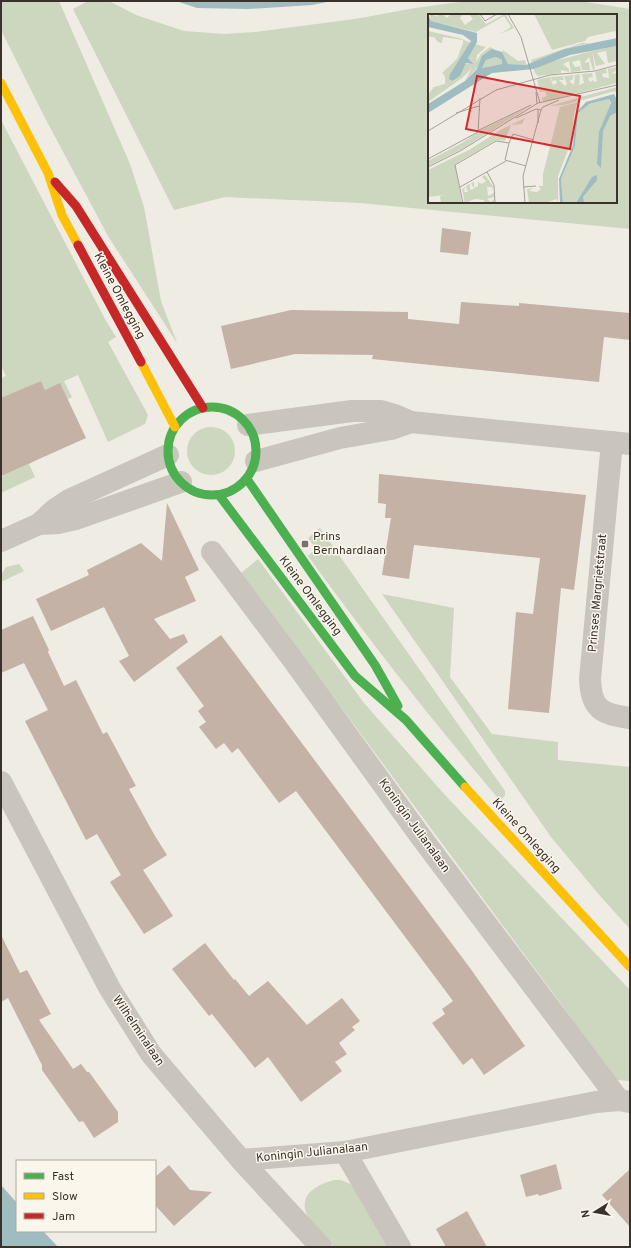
<svg xmlns="http://www.w3.org/2000/svg" width="631" height="1248" font-family="Overpass,sans-serif">
<style>
.green{fill:#cdd6be;fill-rule:evenodd}
.water{fill:#9fbdc1}
.building{fill:#c3b2a5}
.lines{fill:none;stroke-linecap:round;stroke-linejoin:round}
.street{stroke:#c9c4bc;stroke-width:22}
.fast{stroke:#4caf50;stroke-width:9}
.slow{stroke:#ffc107;stroke-width:9}
.jam{stroke:#c62828;stroke-width:9}
.poi-dot{fill:#79726b;stroke:#fbf6ec;stroke-width:1.5}
.labels{text-anchor:middle;dominant-baseline:central;stroke-width:3;stroke-linejoin:round;paint-order:stroke}
.street-label{font-size:12px;fill:#3a312a;stroke:#fbf6ec}
.poi-label{font-size:12px;fill:#3a312a;stroke:#fbf6ec;text-anchor:start}
.inset-road{fill:none;stroke:#a7a19a;stroke-width:1}
.view{fill:#d62828;fill-opacity:0.15;stroke:#d62828;stroke-width:2}
.inset-edge{fill:none;stroke:#3a312a;stroke-width:2}
</style>
<rect width="100%" height="100%" fill="#efece4"/>
<!-- green -->
<g class="green">
<path d="M1,1H59L130,164L144,207L161,301L177,343L108,236L44,116L1,30Z"/>
<path d="M88,1H109L136,15L184,31L224,34L255,32L355,19L415,8L467,1H580L630,9V229L360,203L225,197L174,210L73,9ZM429,15H616V202H429Z"/>
<path d="M1,120L106,321L116,337L108,342L148,415L145,424L108,442L78,375L64,381L72,397L17,423L35,461L29,464L35,477L1,493V477L3,476L1,472V378L6,376L1,366ZM41,381L48,396L22,390Z"/>
<circle cx="211" cy="451" r="24"/>
<path d="M320,528L505,791V795L502,799H500L497,797C431,719 368,639 308,556L316,549L308,538Z"/>
<path d="M258,559L364,703L445,795L630,990V1081L617,1080L596,1054L561,1004L355,726L240,574Z"/>
<path d="M19,564L24,571L1,582V575L6,567Z"/>
<path d="M382,594L454,608L450,677L492,734L558,742V760L630,767V929L601,897L551,837Z"/>
<path d="M334,1180H341L353,1185L389,1247H334C326,1238 315,1229 309,1219C296,1196 315,1185 334,1180Z"/>
</g>
<!-- water -->
<g class="water">
<path d="M176,1H332L312,5L248,9L197,8Z"/>
<path d="M1,1185L17,1203V1231H43L58,1247H1Z"/>
</g>
<!-- building -->
<g class="building">
<path d="M442,228L471,232L468,255L440,252Z"/>
<path d="M461,302L519,306V303L630,313V340L604,337L599,382L372,359L373,355L295,354L231,369L221,326L291,310L408,312V319L459,324Z"/>
<path d="M41,381L45,390L60,383L86,438L1,476V398Z"/>
<path d="M379,474L586,495L574,590L561,588L549,713L508,709L516,612L533,614L540,558L414,545L409,579L382,575L391,518H385L386,504L378,503Z"/>
<path d="M167,503L199,570L185,577L196,601L154,619L170,639L184,634L188,642L134,682L119,661L129,656L104,607L51,631L36,599L89,575L87,570L141,543L162,561Z"/>
<path d="M33,616L49,650L48,652L64,686L76,680L103,734L107,732L136,786L129,789L155,836L167,855L143,870L173,916L144,934L110,882L121,875L97,834L86,840L25,721L48,710L24,663L1,673V630Z"/>
<path d="M221,635L470,968L525,1046L484,1075L472,1058L463,1065L432,1023L445,1014L442,1009L453,1001L296,791L279,803L238,748L232,753L224,743L216,749L199,727L206,722L198,711L204,706L176,668Z"/>
<path d="M1,935L20,973L27,970L51,1014L39,1020L73,1069L81,1064L87,1072H89L118,1112V1122L94,1138L83,1121L79,1122L42,1070V1065L8,998L1,1002Z"/>
<path d="M205,943L234,980L235,979L249,996L268,981L307,1025L342,998L360,1021L352,1027L355,1030L339,1043L347,1054L335,1062L342,1071L301,1102L268,1057L255,1068L212,1014L209,1016L172,969Z"/>
<path d="M556,1164L562,1189L539,1196L538,1194L526,1197L520,1175Z"/>
<path d="M169,1165L190,1190L212,1192L174,1226L155,1205V1177Z"/>
<path d="M630,1169V1227L602,1195Z"/>
<path d="M467,1211L487,1247H446L436,1229Z"/>
</g>
<g class="lines">
<!-- street -->
<g class="street">
<path d="M248,425L352,411H381L395,415L411,422L630,444"/>
<path d="M612,442L590,679C591,709 601,714 630,718"/>
<path d="M256,461L340,438L391,429L411,422"/>
<path d="M39,524L58,523L76,519L181,482"/>
<path d="M1,541L39,524L54,510L69,500L168,455"/>
<path d="M212,552L293,660L421,837L619,1100"/>
<path d="M1,782L110,989L151,1054L241,1160L321,1247"/>
<path d="M345,1152L400,1247"/>
<path d="M241,1160L345,1152L596,1102L619,1100L630,1102"/>
</g>
<!-- fast -->
<g class="fast">
<circle cx="212" cy="451" r="44"/>
<path d="M247,479L375,665L398,706"/>
<path d="M219,495L355,676L406,720L465,787"/>
</g>
<!-- slow -->
<g class="slow">
<path d="M1,83L48,173L62,215L78,245"/>
<path d="M141,362L175,427"/>
<path d="M465,787L630,967"/>
</g>
<!-- jam -->
<g class="jam">
<path d="M55,182L76,206L203,408"/>
<path d="M78,245L141,362"/>
</g>
</g>
<!-- markers -->
<rect class="poi-dot" x="301" y="540" width="8" height="8" rx="2"/>
<g class="labels">
<!-- street labels -->
<g class="street-label">
<text transform="translate(119 296) rotate(62)">Kleine Omlegging</text>
<text transform="translate(598 593) rotate(-85)">Prinses Margrietstraat</text>
<text transform="translate(310 596) rotate(53)">Kleine Omlegging</text>
<text transform="translate(414 826) rotate(54)">Koningin Julianalaan</text>
<text transform="translate(526 836) rotate(48)">Kleine Omlegging</text>
<text transform="translate(138 1031) rotate(56)">Wilhelminalaan</text>
<text transform="translate(312 1153) rotate(-6)">Koningin Julianalaan</text>
</g>
<!-- poi labels -->
<g class="poi-label">
<text x="313" y="537">Prins<tspan x="313" dy="14">Bernhardlaan</tspan></text>
</g>
</g>
<!-- overview -->
<g transform="translate(428 14)">
<rect width="189" height="189" fill="#efece4"/>
<path d="M2,0L11,3L8,0H15L19,4L23,0H35L32,4L37,11L45,5L41,0L51,1L58,10L77,0L86,14L72,20L83,13L76,2L48,18L3,7ZM106,0H189V21L187,17L160,23L157,27L124,36ZM0,17L31,24L43,29L23,58L25,68L32,62L37,50L46,49L40,44L47,30L58,33L49,41L48,48L53,40L62,33L66,35L37,67L44,54L34,64L0,88L1,79L6,73L17,70V62L14,59L29,45L35,29V26L15,23L14,29L10,28L6,23H0ZM154,29H162L136,35L104,49L103,46ZM189,32V47L180,49L178,37L169,39L177,50L168,52L164,37ZM75,36L90,47L97,46L98,51L80,50L74,38ZM164,37L167,55L165,56L161,43L156,49L161,48L162,56H154L152,46L144,48L147,53L152,52L153,57L143,58L141,47L135,50L141,55V58L133,56V59L110,62L107,59L106,55L123,48ZM68,43L74,46V50L54,54L58,46ZM188,53L189,56L183,60L189,59V69L115,88L114,84L119,82L117,77L112,78L109,66L122,63L125,71L129,69L128,66L124,67L123,63L135,62L136,66H131L137,72L139,70L136,62L146,61L144,66L141,67L146,71L147,61L152,60L151,71L156,69L154,60L164,59L165,63L160,64L162,68L165,66L166,68L169,67L167,58L178,55L179,59L174,60L175,63L181,64L180,55ZM189,73V80L187,77L136,91L121,92ZM181,85L183,93L189,98V189H135L133,165L147,132L150,99L158,91ZM150,88L146,100L143,128L130,162V189L129,185L117,189H101L99,175L105,174L101,177L109,178L113,175L110,172H115V160L132,93ZM101,93L34,135L0,152V147L34,129L53,116ZM97,104L94,110L83,111L77,127L68,126L27,150L34,189H13L12,182L16,181L0,183V156L41,136L74,115ZM57,161L65,172V176L64,173H59L60,182L66,179V183L59,185L63,188L66,185V189H56V186L47,185L37,189L34,175L37,173L36,178H40L38,172L42,170V176L46,175L43,169L46,168V174L50,172V168L54,170L58,167L54,163Z" fill="#cdd6be"/>
<path d="M0,0L3,7L49,19V28L40,44L46,50L38,49L32,62L25,67L21,65L22,60L43,27L35,21L0,13ZM189,24V32L142,41L106,55L64,59L0,99V90L37,67L49,55L54,42L64,35L74,38L80,50L98,51L136,35ZM68,43L74,46V50L54,54L58,46ZM186,80L189,86V98L182,102L175,117L173,154L169,150L171,118L183,89L181,85L161,90L150,99L147,132L133,165L135,189H132L131,165L145,131L148,99L158,88ZM169,161V166L155,183L156,189H148L164,163Z" fill="#9fbdc1" fill-rule="evenodd"/>
<path class="inset-road" d="M52,0L57,7L69,0M80,0L93,23L112,89M108,78L109,90M110,96V109M28,99L51,92M88,104L108,95L113,96L115,93L131,86M51,116L103,91M0,117L68,76L122,61L167,57L189,51M0,145L50,118L52,84M98,152L77,146L81,129L85,120L106,126M0,153L32,137L110,89L189,71M59,158L66,171L67,189M32,173L78,147M95,173L108,172M35,189L27,151L68,127L81,129M97,189L95,162L113,96"/>
<path class="view" d="M49,62L152,82L142,135L38,115Z"/>
<rect width="189" height="189" class="inset-edge"/>
</g>
<!-- border -->
<rect width="631" height="1248" fill="none" stroke="#3a312a" stroke-width="4"/>
<!-- legend -->
<rect x="16" y="1160" width="140" height="72" fill="#fbf6ec" stroke="#aea79e"/>
<rect x="24" y="1173" width="20" height="6" fill="#4caf50" stroke="#aea79e"/>
<text x="52" y="1180" font-size="12" fill="#3a312a">Fast</text>
<rect x="24" y="1193" width="20" height="6" fill="#ffc107" stroke="#aea79e"/>
<text x="52" y="1200" font-size="12" fill="#3a312a">Slow</text>
<rect x="24" y="1213" width="20" height="6" fill="#c62828" stroke="#aea79e"/>
<text x="52" y="1220" font-size="12" fill="#3a312a">Jam</text>
<!-- north arrow -->
<g transform="translate(595 1212) rotate(259)" stroke="#fbf6ec" stroke-width="3" paint-order="stroke">
<path d="M0-3L7 15L0 10L-7 15Z" fill="#3a312a"/>
<text y="-6" font-size="11" font-weight="bold" text-anchor="middle" fill="#3a312a">N</text>
</g>
</svg>
